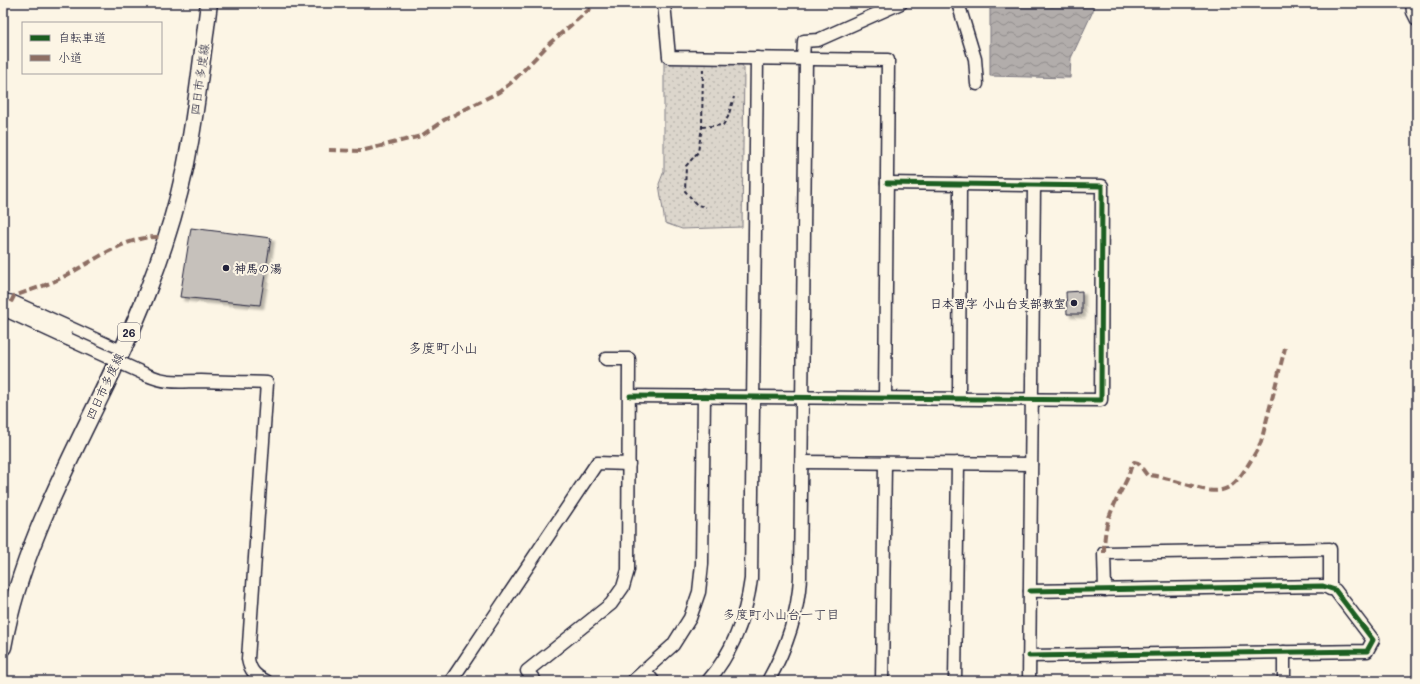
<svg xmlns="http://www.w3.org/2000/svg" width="1420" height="684" font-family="Mali,'Klee One',sans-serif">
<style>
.park{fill:url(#park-dots);stroke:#7f7c84}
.water{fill:url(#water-waves);stroke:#78757e}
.building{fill:#c6c1bb;stroke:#22223b;filter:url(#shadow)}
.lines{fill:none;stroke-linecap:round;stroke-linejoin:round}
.minor-casing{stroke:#22223b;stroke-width:15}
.major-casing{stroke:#22223b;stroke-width:19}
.path{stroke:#22223b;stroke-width:2;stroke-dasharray:4 3;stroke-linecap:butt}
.minor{stroke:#fcf5e5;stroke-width:12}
.major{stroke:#fcf5e5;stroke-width:16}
.minor-bridge-casing{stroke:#22223b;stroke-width:15;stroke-linecap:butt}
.minor-bridge{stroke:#fcf5e5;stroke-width:12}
.quiet{stroke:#8d6e63;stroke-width:4;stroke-dasharray:8 4;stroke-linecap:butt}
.cycleway-casing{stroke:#fcf5e5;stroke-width:8}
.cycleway{stroke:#1b5e20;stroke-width:5}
.poi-dot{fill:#22223b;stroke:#fcf5e5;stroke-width:1.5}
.labels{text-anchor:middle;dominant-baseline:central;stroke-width:4;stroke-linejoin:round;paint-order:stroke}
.shield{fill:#fcf5e5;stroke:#63616e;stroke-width:1}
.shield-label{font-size:11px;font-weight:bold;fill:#22223b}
.street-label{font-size:12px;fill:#22223b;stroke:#fcf5e5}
.poi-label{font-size:12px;font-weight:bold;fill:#22223b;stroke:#fcf5e5;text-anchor:start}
.neighbourhood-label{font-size:13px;fill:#22223b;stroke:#fcf5e5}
.quarter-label{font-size:14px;fill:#22223b;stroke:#fcf5e5}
</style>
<defs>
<pattern id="park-dots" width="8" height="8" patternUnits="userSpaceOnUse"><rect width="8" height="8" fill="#dcd6cc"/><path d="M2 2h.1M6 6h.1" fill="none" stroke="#bcb7b0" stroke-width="1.8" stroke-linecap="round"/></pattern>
<pattern id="water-waves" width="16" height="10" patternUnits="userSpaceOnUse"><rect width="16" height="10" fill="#b2adab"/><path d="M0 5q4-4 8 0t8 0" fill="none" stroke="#908c8c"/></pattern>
<filter id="shadow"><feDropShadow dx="3.5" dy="3.5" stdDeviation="1" flood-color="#0004"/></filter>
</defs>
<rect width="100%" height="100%" fill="#fcf5e5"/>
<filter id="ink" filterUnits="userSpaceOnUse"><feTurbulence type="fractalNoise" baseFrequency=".025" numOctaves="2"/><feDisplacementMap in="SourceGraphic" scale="8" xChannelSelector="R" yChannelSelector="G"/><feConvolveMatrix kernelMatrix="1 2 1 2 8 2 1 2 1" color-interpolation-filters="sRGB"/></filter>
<g filter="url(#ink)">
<!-- park -->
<path class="park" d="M664,62L741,64L744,68L742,227L682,229L665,223L659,184L664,171Z"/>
<!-- water -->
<path class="water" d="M990,3H1094L1093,11L1071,58L1070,78L990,76Z"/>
<!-- building -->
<g class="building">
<path d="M191,228L271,238L260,305L180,297Z"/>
<path d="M1082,291V314H1067L1066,292Z"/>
</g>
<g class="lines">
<!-- minor casing -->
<g class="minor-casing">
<g id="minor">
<path d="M664,3L669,57L888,60L885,398"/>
<path d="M958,3L975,59L977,84"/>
<path d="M1412,3L1413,12L1417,20"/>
<path d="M803,59L804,41L818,40L901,3"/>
<path d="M3,300L13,302L121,351"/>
<path d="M3,309L68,339"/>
<path d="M147,375C168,384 180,381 201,381C223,382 245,382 267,383L248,659C250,671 256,677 266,681"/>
<path d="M630,396L1101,400L1102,186L887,183"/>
<path d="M959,399L960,184"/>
<path d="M802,462L1031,464"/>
<path d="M1105,590L1104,553L1330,549V589"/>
<path d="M1284,652V681"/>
<path d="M1029,656L1367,651L1373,640L1335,590L1323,586L1030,591"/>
<path d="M645,671L653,681"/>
<path d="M451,681L597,463L629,464"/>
<path d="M535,681L527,671L611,604L623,587L628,570L629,359H606"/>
<path d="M633,681L673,645L690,618L699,592L702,564L704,396"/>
<path d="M708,681C733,652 746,616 751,579L757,58"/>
<path d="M768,681C786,649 798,615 800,578L806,59"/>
<path d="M882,681L885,463"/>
<path d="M955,681L958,463"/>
<path d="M1029,681L1034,186"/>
</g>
</g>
<!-- major casing -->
<g class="major-casing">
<path id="major" d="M3,647C26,519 102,410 148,290C166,243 182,191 190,142C198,96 203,49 209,3"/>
</g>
<!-- path -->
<g class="path">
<path d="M703,69L702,127L698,152L686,166L685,191L697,205L706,207"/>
<path d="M702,127L723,125L728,117L734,97"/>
</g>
<!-- minor -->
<use href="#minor" class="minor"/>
<!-- major -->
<use href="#major" class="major"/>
<!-- minor-bridge casing -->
<g class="minor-bridge-casing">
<path id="minor-bridge" d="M68,339L147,375"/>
</g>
<!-- minor-bridge -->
<use href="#minor-bridge" class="minor-bridge"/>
<!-- quiet -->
<g class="quiet">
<path d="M329,150L361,151L421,136L444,120L499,92L512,82L551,42L597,3"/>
<path d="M11,302L14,296C28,291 44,286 57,280C87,266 125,235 159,237"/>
<path d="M1104,553C1104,519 1113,508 1127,479C1130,473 1130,467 1134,462L1138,463L1147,475C1162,476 1175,481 1189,485C1216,494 1228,495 1244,471C1251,461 1256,452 1261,442L1285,348"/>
</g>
<!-- cycleway casing -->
<g class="cycleway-casing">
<g id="cycleway">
<path d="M630,396L1101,400L1102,186L887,183"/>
<path d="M1029,656L1367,651L1373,640L1335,590L1323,586L1030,591"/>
</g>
</g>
<!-- cycleway -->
<use href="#cycleway" class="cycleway"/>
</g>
</g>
<!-- markers -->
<g class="poi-dot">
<circle cx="226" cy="268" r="4"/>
<circle cx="1074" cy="303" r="4"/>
</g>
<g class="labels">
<!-- shield labels -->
<rect class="shield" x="118" y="323" width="22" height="18" rx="3"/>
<g class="shield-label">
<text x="129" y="332">26</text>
</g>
<!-- street labels -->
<g class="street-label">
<text transform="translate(199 79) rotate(-82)">四日市多度線</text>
<text transform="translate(104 386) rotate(-65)">四日市多度線</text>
</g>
<!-- poi labels -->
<g class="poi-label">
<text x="234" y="268">神馬の湯</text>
<text x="1066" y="303" text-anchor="end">日本習字 小山台支部教室</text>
</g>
<!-- neighbourhood labels -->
<g class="neighbourhood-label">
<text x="781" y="613">多度町小山台一丁目</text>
</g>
<!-- quarter labels -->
<g class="quarter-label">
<text x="443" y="347">多度町小山</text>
</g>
</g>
<!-- margin -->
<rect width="1420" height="684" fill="none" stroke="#fcf5e5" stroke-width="16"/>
<rect x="8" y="8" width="1404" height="668" fill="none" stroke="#22223b" stroke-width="1.5" filter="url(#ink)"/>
<!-- legend -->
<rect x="22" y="22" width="140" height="52" fill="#fcf5e5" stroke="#a5a1a1"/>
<rect x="30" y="35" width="20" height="6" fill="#1b5e20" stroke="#a5a1a1"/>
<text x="58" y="42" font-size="12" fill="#22223b">自転車道</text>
<rect x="30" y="55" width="20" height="6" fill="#8d6e63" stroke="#a5a1a1"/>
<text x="58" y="62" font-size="12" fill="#22223b">小道</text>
</svg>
